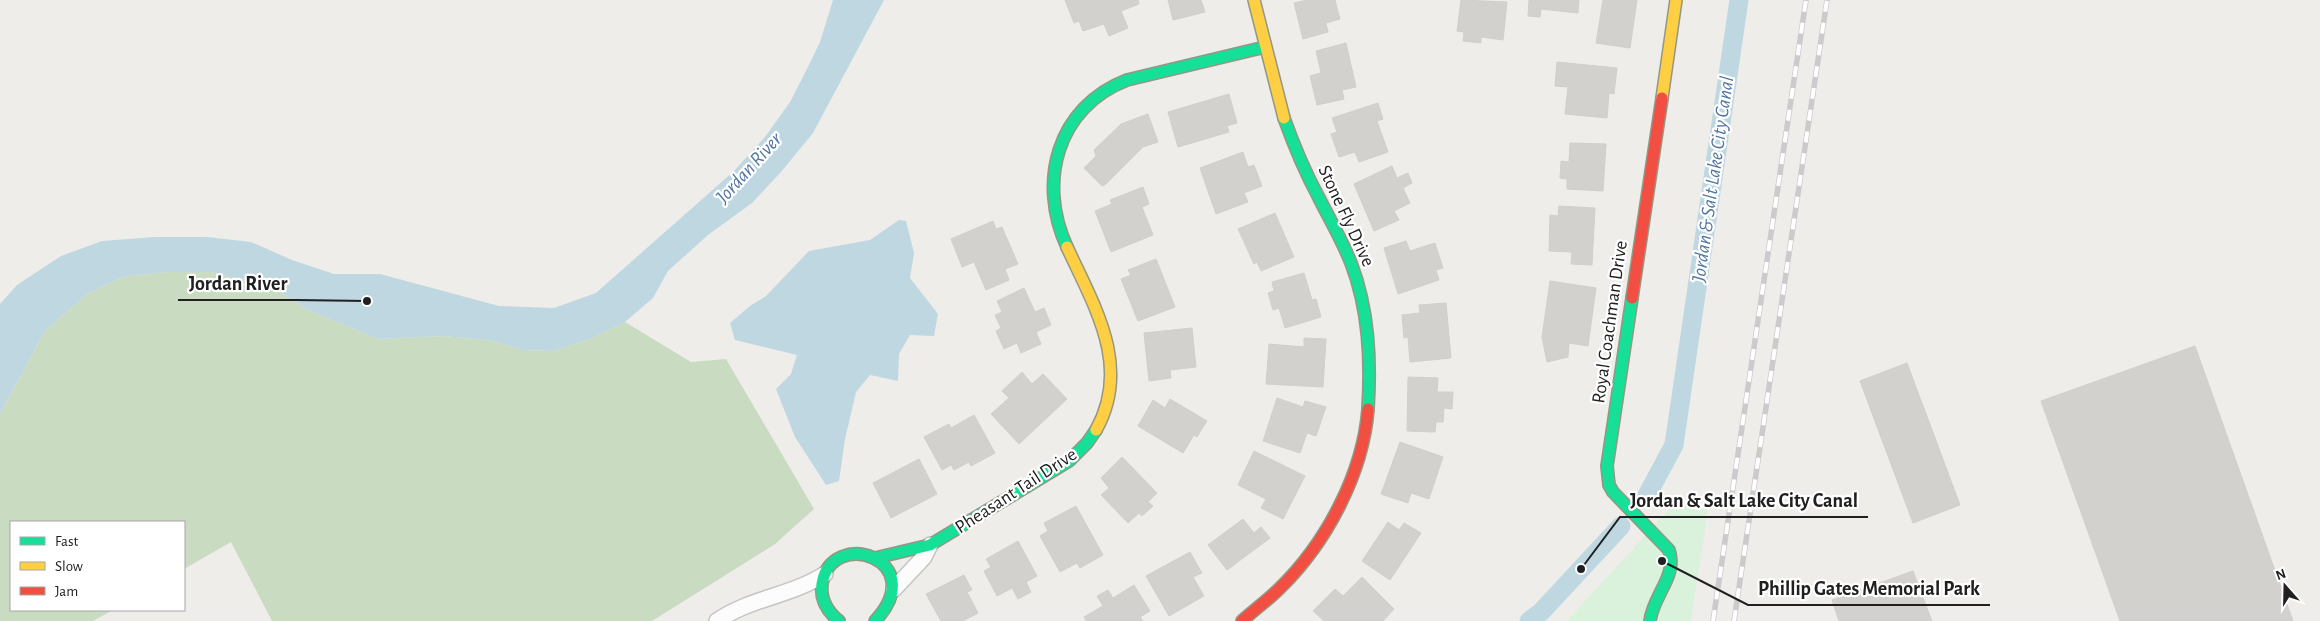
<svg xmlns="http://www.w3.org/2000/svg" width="2320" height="621" font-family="'Alegreya Sans',sans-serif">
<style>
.forest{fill:#c9dbc1}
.park{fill:#daf2db}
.water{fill:#bfd7e0}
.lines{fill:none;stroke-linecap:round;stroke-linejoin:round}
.canal{stroke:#bfd7e0;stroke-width:19}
.building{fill:#d3d1ce;stroke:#d1cfcb}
.street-casing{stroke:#c5c5c4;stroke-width:18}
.fast-casing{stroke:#949783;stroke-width:14}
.slow-casing{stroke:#949783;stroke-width:14}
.jam-casing{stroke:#949783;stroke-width:14}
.street{stroke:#fcfcfc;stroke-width:15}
.fast{stroke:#16e098;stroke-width:11}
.slow{stroke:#ffcf43;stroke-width:11}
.jam{stroke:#f24e42;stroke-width:11}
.rail-casing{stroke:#cbcbcb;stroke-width:5.5}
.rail{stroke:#fff;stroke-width:4;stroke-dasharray:11;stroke-linecap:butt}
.labels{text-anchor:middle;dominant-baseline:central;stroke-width:4.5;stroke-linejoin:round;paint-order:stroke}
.street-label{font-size:19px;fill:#202020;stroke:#fff}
.water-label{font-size:20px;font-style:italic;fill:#4f74a2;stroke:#fff}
.leader{fill:none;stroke:#202020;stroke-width:2}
.callout-dot{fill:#202020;stroke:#fff;stroke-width:2}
.callout-label{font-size:20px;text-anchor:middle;font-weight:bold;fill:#202020;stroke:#fff;stroke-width:4.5;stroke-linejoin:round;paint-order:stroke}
</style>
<rect width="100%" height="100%" fill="#eeedea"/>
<!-- forest -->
<path class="forest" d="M166,272H211L269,286L308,310L378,339L443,336L488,340L523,350L554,351L588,340L625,322L691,362L726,359L814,509L775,544L652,621H272L231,542L184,569V522H11V610H113L93,621H0V414L45,331L87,294L123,277Z"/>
<!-- park -->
<path class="park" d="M1676,502L1708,510L1691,621H1567Z"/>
<!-- water -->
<g class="water">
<path d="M833,0H884L813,133L781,172L752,203L708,235L668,271L653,298L625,322L588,340L554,351L523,350L488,340L443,336L378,339L308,310L269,286L211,272H166L123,277L87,294L45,331L0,414V304L17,285L61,256L102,241L155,237H207L251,242L292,260L334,274H380L499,306L554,308L596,293L734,171L765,137L790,102L806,71L820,42Z"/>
<path d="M899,220L906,221L914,253L910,278L938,314L934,336L910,335L899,354L898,381L870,375L856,392L845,439L839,481L826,485L795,437L776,389L791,374L797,355L735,340L730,323L750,306L766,296L809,251L870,240Z"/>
</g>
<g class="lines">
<!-- canal -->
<g class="canal">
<path d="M1645,499L1674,445L1739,0"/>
<path d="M1529,621L1541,612L1621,526"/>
</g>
</g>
<!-- building -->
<g class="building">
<path d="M1065,0H1138L1139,4L1121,11L1128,28L1109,36L1104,24L1083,31L1079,21L1074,23Z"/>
<path d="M1168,0H1201L1205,12L1173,20Z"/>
<path d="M1307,0H1335L1340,19L1326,23L1328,32L1303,39L1294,3Z"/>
<path d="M1461,0L1507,2L1503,40L1481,37V43L1463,41L1464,32L1457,31Z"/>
<path d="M1529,0H1579L1578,13L1541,9L1540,17L1528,16Z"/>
<path d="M1603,0H1637L1630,48L1596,43Z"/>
<path d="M1346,43L1356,87L1342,90L1344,99L1317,105L1310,76L1321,73L1316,51Z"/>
<path d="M1557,62L1617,68L1614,94L1609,93L1607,118L1565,114L1568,87L1555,86Z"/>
<path d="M1229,94L1237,123L1227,126L1229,132L1178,147L1168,112Z"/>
<path d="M1378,103L1383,119L1377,121L1388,152L1359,162L1355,152L1339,157L1331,134L1337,132L1332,118Z"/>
<path d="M1148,114L1158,142L1143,147L1106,184L1102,186L1084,168L1096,156L1094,150L1121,124Z"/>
<path d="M1570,143L1606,144L1603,191L1567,189V179L1560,178L1561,161L1569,162Z"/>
<path d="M1243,152L1248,167L1254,165L1262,186L1244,193L1248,202L1216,214L1200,168Z"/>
<path d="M1392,166L1397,178L1408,173L1412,183L1403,188L1410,203L1394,211L1399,220L1374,231L1354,184Z"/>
<path d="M1143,187L1149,204L1142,207L1153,235L1111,252L1095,211L1112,204L1110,200Z"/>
<path d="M1559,206L1595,208L1592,265L1571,264L1572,252L1549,251L1550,215L1558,216Z"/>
<path d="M1275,213L1294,257L1261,271L1257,262L1254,264L1238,229Z"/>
<path d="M993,221L996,229L1002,227L1018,264L1005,269L1009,280L986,290L974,262L962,267L951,239Z"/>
<path d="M1406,241L1410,251L1435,243L1443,268L1436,270L1439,280L1398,294L1384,248Z"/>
<path d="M1156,259L1175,307L1138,321L1121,279L1131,275L1128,270Z"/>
<path d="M1304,273L1312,300L1316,299L1321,317L1285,328L1279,308L1273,310L1268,293L1274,291L1272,282Z"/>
<path d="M1550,281L1596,288L1588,346L1569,343L1568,357L1547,362L1542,337Z"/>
<path d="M1024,288L1035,312L1044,308L1051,325L1036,332L1041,344L1021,353L1017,343L1004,349L996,331L1001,328L995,315L1002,312L997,301Z"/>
<path d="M1446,303L1451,358L1410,362L1408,337L1404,338L1402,315L1420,313L1419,305Z"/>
<path d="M1192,328L1196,367L1170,370L1171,378L1149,381L1144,333Z"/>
<path d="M1304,338L1326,339L1323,387L1266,384L1269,344L1304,347Z"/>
<path d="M2195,346L2293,621H2120L2041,401Z"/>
<path d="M1907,363L1960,505L1913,523L1860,381Z"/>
<path d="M1022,372L1032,384L1043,374L1067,399L1019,444L991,414L1009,398L1002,391Z"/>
<path d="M1408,377L1438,378L1437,392H1453L1452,409L1444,408L1443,422H1436L1435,432L1407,431Z"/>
<path d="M1277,398L1303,407L1305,401L1326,407L1316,436L1307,433L1300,453L1263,441Z"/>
<path d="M1170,399L1207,421L1197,437L1194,435L1183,453L1138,426L1153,400L1165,408Z"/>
<path d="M974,415L995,453L971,466L969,462L954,470L951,465L942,470L924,437L949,424L951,428Z"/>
<path d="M1400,442L1443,457L1429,499L1411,493L1408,503L1381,494Z"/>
<path d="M1254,451L1305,476L1283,519L1261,508L1266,499L1238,485Z"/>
<path d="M1122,457L1157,493L1148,502L1153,506L1142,516L1139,513L1128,523L1101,495L1109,488L1101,478Z"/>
<path d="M919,459L937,494L891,518L873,483Z"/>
<path d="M1076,506L1103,555L1080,568L1077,563L1060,572L1040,536L1048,531L1044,523Z"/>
<path d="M1243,519L1254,533L1261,527L1270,538L1227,570L1208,545Z"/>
<path d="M1388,522L1399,530L1404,523L1421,533L1390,580L1362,561Z"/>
<path d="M1018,541L1037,576L1026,582L1031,592L1018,599L1012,588L997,596L984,571L991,567L986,559Z"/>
<path d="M1190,552L1202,573L1193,577L1204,596L1169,616L1146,576Z"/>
<path d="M1913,571L1932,621H1839L1832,600Z"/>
<path d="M964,575L972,590L967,592L978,613L963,621H941L926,594Z"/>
<path d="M1362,577L1394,609L1383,621H1324L1313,611L1335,589L1343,596Z"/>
<path d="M1134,585L1150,611L1140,617L1143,621H1086L1084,617L1103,606L1097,596L1108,590L1113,598Z"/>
</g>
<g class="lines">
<!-- street casing -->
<g class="street-casing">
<g id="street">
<path d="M894,589L924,557L930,545"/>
<path d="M717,621C750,598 791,596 825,574"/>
</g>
</g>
<!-- fast casing -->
<g class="fast-casing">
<g id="fast">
<path d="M1284,118C1294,146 1305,172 1319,198C1330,220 1342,240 1351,263C1369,310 1371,360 1368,409"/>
<path d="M1067,247C1037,182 1057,107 1127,80L1265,47"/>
<path d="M1632,298L1607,466L1609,485L1613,492L1669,550C1678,576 1653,595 1650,621"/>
<path d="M875,558L930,545L1069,461L1087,443L1096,430"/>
<path d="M839,621C828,612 820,600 822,584C831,526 932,560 875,621"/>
</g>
</g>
<!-- slow casing -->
<g class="slow-casing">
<g id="slow">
<path d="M1254,0L1284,118"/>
<path d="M1662,98L1676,0"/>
<path d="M1067,247C1094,306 1132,366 1096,430"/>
</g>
</g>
<!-- jam casing -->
<g class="jam-casing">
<g id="jam">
<path d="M1632,298L1662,98"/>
<path d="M1242,621C1254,610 1268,600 1280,588C1326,543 1363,474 1368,409"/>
</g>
</g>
<!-- street -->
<use href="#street" class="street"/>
<!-- fast -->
<use href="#fast" class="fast"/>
<!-- slow -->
<use href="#slow" class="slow"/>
<!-- jam -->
<use href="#jam" class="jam"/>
<!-- rail casing -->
<g class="rail-casing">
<g id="rail">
<path d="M1713,621L1806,0"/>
<path d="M1734,621L1827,0"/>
</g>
</g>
<!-- rail -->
<use href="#rail" class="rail"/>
</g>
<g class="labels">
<!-- street labels -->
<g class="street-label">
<text transform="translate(1346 216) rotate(65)">Stone Fly Drive</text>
<text transform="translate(1610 322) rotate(-82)">Royal Coachman Drive</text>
<text transform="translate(1016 491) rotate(-33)">Pheasant Tail Drive</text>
</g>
<!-- water labels -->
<g class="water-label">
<text transform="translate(749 168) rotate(-48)">Jordan River</text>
<text transform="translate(1713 179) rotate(-82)">Jordan &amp; Salt Lake City Canal</text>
</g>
</g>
<!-- callouts -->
<path class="leader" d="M367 301L297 300H178M1581 569L1620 517H1868M1662 561L1748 605H1990"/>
<g class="callout-dot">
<circle cx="367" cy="301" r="5"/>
<circle cx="1581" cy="569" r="5"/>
<circle cx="1662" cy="561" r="5"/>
</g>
<g class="callout-label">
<text x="238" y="290">Jordan River</text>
<text x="1744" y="507">Jordan &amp; Salt Lake City Canal</text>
<text x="1869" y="595">Phillip Gates Memorial Park</text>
</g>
<!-- legend -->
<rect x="10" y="521" width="175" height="90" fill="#ffffff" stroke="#a6a6a6"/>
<rect x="20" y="537" width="25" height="8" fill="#16e098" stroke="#a6a6a6"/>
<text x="55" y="546" font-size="15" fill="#202020">Fast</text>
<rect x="20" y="562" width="25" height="8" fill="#ffcf43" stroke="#a6a6a6"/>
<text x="55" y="571" font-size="15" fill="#202020">Slow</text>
<rect x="20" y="587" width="25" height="8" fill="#f24e42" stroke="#a6a6a6"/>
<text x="55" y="596" font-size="15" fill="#202020">Jam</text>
<!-- north arrow -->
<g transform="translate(2285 586) rotate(340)" stroke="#ffffff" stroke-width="4" paint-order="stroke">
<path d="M0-4L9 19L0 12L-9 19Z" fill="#202020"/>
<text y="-8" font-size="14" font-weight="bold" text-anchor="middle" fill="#202020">N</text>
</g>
</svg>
